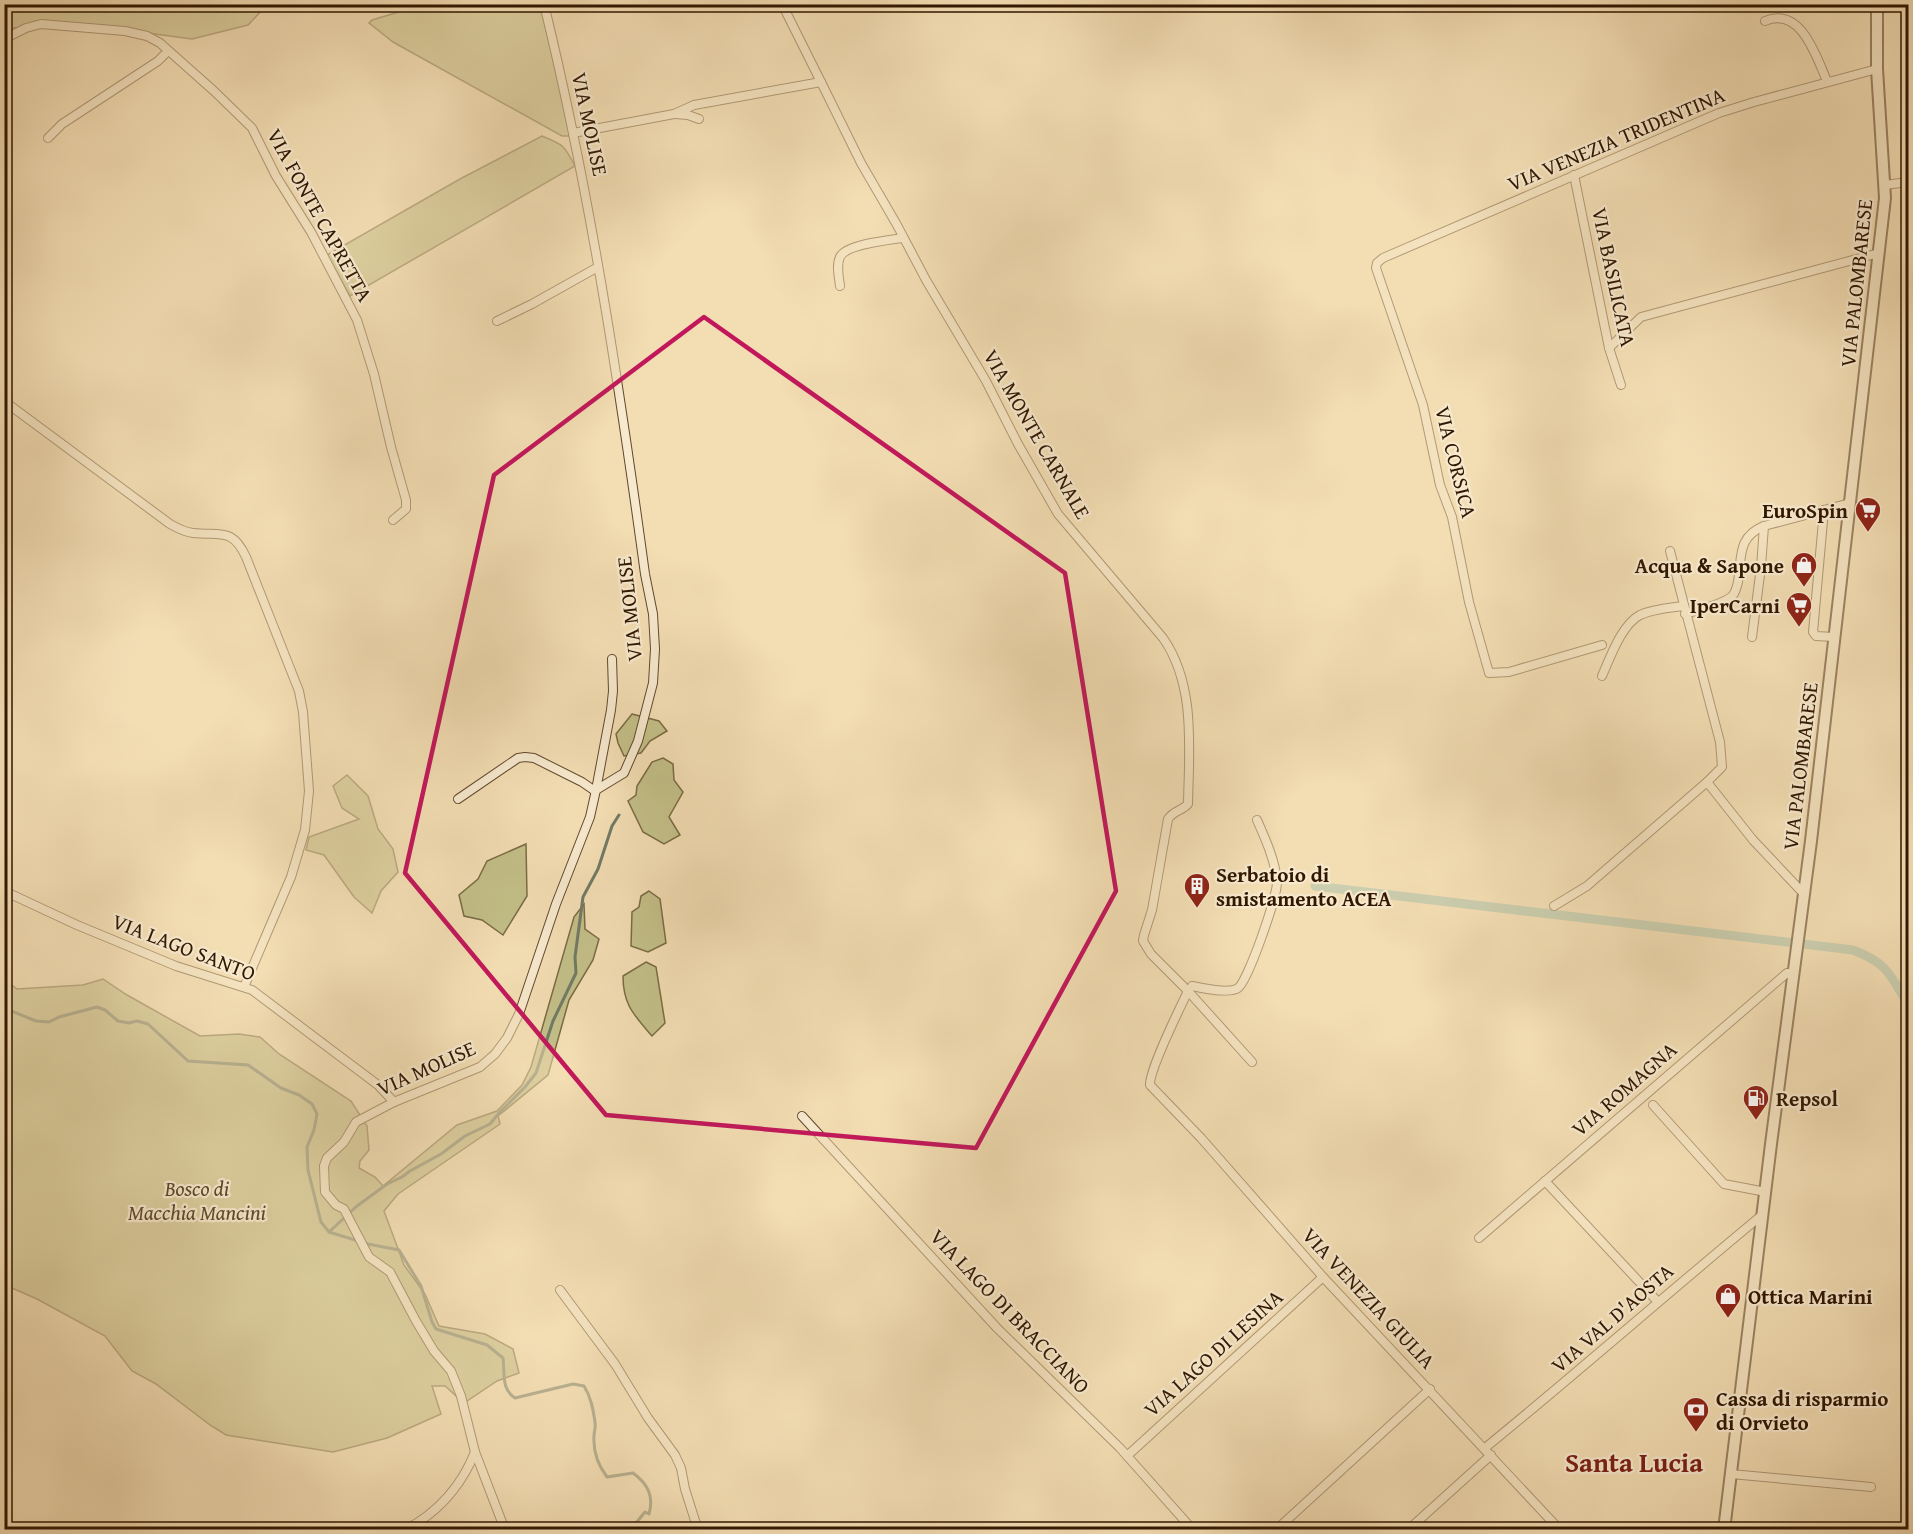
<svg xmlns="http://www.w3.org/2000/svg" width="1913" height="1534" font-family="'Gentium Book Plus',serif">
<style>
.green{fill:#c3bf88;stroke:#7a6b44;stroke-width:1.5}
.lines{fill:none;stroke-linecap:round;stroke-linejoin:round}
.stream{stroke:#717a66;stroke-width:3}
.canal{stroke:#9bbcaa;stroke-width:9}
.minor-casing{stroke:#62482d;stroke-width:10}
.secondary-casing{stroke:#311700;stroke-width:14}
.minor{stroke:#f7e9ce;stroke-width:8}
.secondary{stroke:#f7e9ce;stroke-width:10}
.marked{fill:none;stroke:#c2185b;stroke-width:4.5;stroke-linejoin:round}
.labels{text-anchor:middle;dominant-baseline:central;stroke-width:4.5;stroke-linejoin:round;paint-order:stroke}
.street-label{font-size:21px;fill:#311700;stroke:#f7e9ce}
.poi-label{font-size:21px;font-weight:bold;fill:#311700;stroke:#f7e9ce;text-anchor:start}
.park-label{font-size:21px;font-style:italic;fill:#5d4929;stroke:#f7e9ce}
.district-label{font-size:27px;font-weight:bold;fill:#7a1f14;stroke:#f7e9ce}
</style>
<rect width="100%" height="100%" fill="#f3ddb3"/>
<filter id="stains"><feTurbulence type="fractalNoise" baseFrequency=".00333" numOctaves="4"/><feColorMatrix values="0 0 0 0 .2 0 0 0 0 .09 0 0 0 0 .02 0 0 0 .5 -.17"/></filter>
<radialGradient id="worn" r=".72"><stop offset=".6" stop-color="#630" stop-opacity="0"/><stop offset="1" stop-color="#630" stop-opacity=".3"/></radialGradient>
<!-- green -->
<g class="green">
<path d="M4,5H267L248,25L192,39L66,22L5,29Z"/>
<path d="M422,5H540L570,127L569,136H562L393,42L369,23L372,20Z"/>
<path d="M542,136C564,145 564,145 575,166L350,296L327,255L460,179Z"/>
<path d="M632,714L659,721L667,731L650,741L641,753L624,756L618,743L616,734Z"/>
<path d="M663,758L673,764L674,780L683,792L669,817L680,835L664,844L643,832L628,801L636,795L637,786L652,762Z"/>
<path d="M347,775L368,796L378,829L393,849L398,872L381,891L372,913L354,897L324,855L306,850L309,837L359,819L342,808L333,786Z"/>
<path d="M526,844L527,896L503,935L482,920L464,916L459,895L478,879L487,861Z"/>
<path d="M649,891L660,899L666,943L648,952L631,946L632,912L639,907L641,896Z"/>
<path d="M584,904L585,929L599,939L593,960L569,1000L548,1075L498,1116L500,1124L398,1194L384,1211L404,1265L425,1294L439,1326L485,1334L513,1349L519,1373L497,1381L464,1403L445,1386H432L441,1414L387,1438L333,1452L226,1435L210,1425L156,1384L132,1371L105,1336L37,1299L5,1285V980L17,989L83,985L103,979L127,995L200,1036L239,1034L260,1037L279,1054L351,1101L367,1126L369,1150L360,1161L359,1168L375,1177L383,1186L457,1125L497,1111L522,1085L531,1067L574,917Z"/>
<path d="M646,962L656,967L665,1023L652,1036C634,1015 623,1005 623,976Z"/>
</g>
<g class="lines">
<!-- stream -->
<g class="stream">
<path d="M4,1008L36,1021L49,1022L59,1017L97,1007L105,1010L118,1021L129,1023L137,1021L148,1024L188,1061L248,1065L281,1088L299,1095L312,1104L317,1114L314,1130L307,1147L308,1170L321,1222L329,1232L368,1244L399,1250L421,1286L432,1322L436,1329L487,1345L503,1358C505,1374 501,1389 515,1398L573,1384L584,1386C591,1397 593,1409 595,1422C596,1427 594,1432 594,1436C593,1451 598,1465 607,1477L633,1473C648,1484 654,1496 649,1514L645,1512L636,1523L634,1530"/>
<path d="M329,1232L357,1206L387,1184L402,1177L410,1171L441,1154L465,1136L490,1124L499,1113L525,1087L536,1073L553,1021L576,973L575,957L583,897L598,869L612,826L619,815"/>
<path d="M1906,1530L1908,1499"/>
</g>
<!-- canal -->
<path class="canal" d="M1315,886L1853,950C1889,964 1889,974 1908,1004"/>
<!-- minor casing -->
<g class="minor-casing">
<g id="minor">
<path d="M782,4L821,82"/>
<path d="M1765,21C1801,6 1816,56 1827,81"/>
<path d="M4,39L26,28L41,24L125,31L147,36L160,43L214,91L252,128L276,176L311,232L357,320L374,374L391,447L406,500V509L393,520"/>
<path d="M675,114L688,115L699,119"/>
<path d="M573,133L674,114L694,105L821,82L861,163L897,225L926,280L986,381L1018,444L1058,514L1163,638C1196,685 1189,749 1188,804C1182,811 1174,810 1168,819L1152,910L1144,935L1143,941L1151,954L1188,991C1180,1008 1149,1070 1150,1085L1201,1138L1323,1277L1560,1530"/>
<path d="M48,138L62,124L158,61L168,51"/>
<path d="M1574,175L1609,348L1621,385"/>
<path d="M1885,185L1908,182"/>
<path d="M840,286C839,277 836,265 840,257C846,244 890,240 903,238"/>
<path d="M497,321L532,304L598,267"/>
<path d="M1609,348L1641,317L1879,253"/>
<path d="M4,401L170,524C177,528 185,532 193,533C220,536 232,527 246,557L299,691L303,712L309,791L305,830L291,877L244,987"/>
<path d="M1824,510L1813,632L1816,636L1834,637"/>
<path d="M1670,551L1720,742L1722,767L1707,782L1753,840L1804,894"/>
<path d="M1685,614C1697,610 1726,604 1733,595C1736,591 1737,586 1738,582C1742,557 1737,537 1764,526L1850,503"/>
<path d="M1752,637L1761,567L1764,526"/>
<path d="M1602,645L1509,672L1489,673L1469,602L1452,517L1440,485L1423,405L1376,268L1377,263L1383,258L1719,113L1754,102L1877,69"/>
<path d="M1602,676C1610,658 1622,624 1640,615C1653,609 1669,608 1683,606"/>
<path d="M596,790L611,710L613,691L612,659"/>
<path d="M458,799L518,758L525,757L534,758L582,782L595,791"/>
<path d="M4,891L77,925L176,966L252,990L378,1085L394,1102"/>
<path d="M1554,906L1587,886L1707,782"/>
<path d="M1192,986C1201,988 1230,994 1238,988C1248,981 1278,895 1277,881C1275,860 1265,838 1257,820"/>
<path d="M1188,991L1252,1062"/>
<path d="M1653,1105L1724,1184L1766,1192"/>
<path d="M802,1116L997,1328L1120,1448L1193,1530"/>
<path d="M1545,1181L1658,1302"/>
<path d="M1479,1238L1787,973H1794"/>
<path d="M560,1290L615,1364L648,1418L675,1455L681,1468L685,1489L698,1530"/>
<path d="M1485,1448C1578,1372 1669,1292 1762,1215"/>
<path d="M1127,1456L1323,1277"/>
<path d="M1731,1474L1871,1487"/>
<path d="M405,1530C439,1512 461,1487 475,1452"/>
<path d="M505,1530L475,1452L461,1396L451,1371L434,1351L416,1321L390,1272L369,1257L344,1209L336,1205L325,1192L324,1166L327,1158L344,1142L356,1122L394,1102L480,1067L495,1054L507,1038L519,1014L556,904L590,817L596,790L624,773L638,741L653,683L655,649L653,614L645,574C619,383 590,192 544,4"/>
<path d="M1276,1530L1430,1389"/>
<path d="M1408,1530L1491,1455"/>
</g>
</g>
<!-- secondary casing -->
<g class="secondary-casing">
<path id="secondary" d="M1724,1530L1771,1144L1811,841L1885,198L1877,69V4"/>
</g>
<!-- minor -->
<use href="#minor" class="minor"/>
<!-- secondary -->
<use href="#secondary" class="secondary"/>
</g>
<!-- marked area -->
<path d="M0 0H1913V1534H0ZM704,317L1065,573L1116,891L976,1148L606,1115L405,873L494,475Z" fill="#f3ddb3" fill-opacity=".55" fill-rule="evenodd"/>
<path class="marked" d="M704,317L1065,573L1116,891L976,1148L606,1115L405,873L494,475Z"/>
<!-- icons -->
<defs>
<g id="supermarket-pin" transform="scale(1.35)"><path d="M0 17L-7.5 6A9.5 9.5 0 1 1 7.5 6Z" fill="#8f2418" stroke="#f7e9ce"/><path d="M-6-5.5h2.5l.6 2H6L4.5 2H-2.5L-4.4-4H-6ZM-1.5 3.2a1.3 1.3 0 1 0 .1 0ZM3 3.2a1.3 1.3 0 1 0 .1 0Z" fill="#fff"/></g>
<g id="shop-pin" transform="scale(1.35)"><path d="M0 17L-7.5 6A9.5 9.5 0 1 1 7.5 6Z" fill="#8f2418" stroke="#f7e9ce"/><path d="M-5-2.5h2.3a2.7 3.5 0 0 1 5.4 0H5L5.5 6h-11ZM-1.5-2.5h3a1.5 2.3 0 0 0-3 0Z" fill="#fff"/></g>
<g id="building-pin" transform="scale(1.35)"><path d="M0 17L-7.5 6A9.5 9.5 0 1 1 7.5 6Z" fill="#8f2418" stroke="#f7e9ce"/><path d="M-4-6H4V6H1V3H-1V6H-4ZM-2.5-4.3h1.7v1.8h-1.7ZM.8-4.3h1.7v1.8H.8ZM-2.5-1h1.7V.8h-1.7ZM.8-1h1.7V.8H.8Z" fill="#fff"/></g>
<g id="fuel-pin" transform="scale(1.35)"><path d="M0 17L-7.5 6A9.5 9.5 0 1 1 7.5 6Z" fill="#8f2418" stroke="#f7e9ce"/><path d="M-5.5-6h7V0h2V4h1.3V-2.5L3-4.5l.8-.8L6-3V5H2.5V1h-1V6h-7ZM-4.2-4.7v3.2H.2V-4.7Z" fill="#fff"/></g>
<g id="bank-pin" transform="scale(1.35)"><path d="M0 17L-7.5 6A9.5 9.5 0 1 1 7.5 6Z" fill="#8f2418" stroke="#f7e9ce"/><path d="M-6-4H6V4H-6ZM0-2.3a2.3 2.3 0 1 0 0 4.6a2.3 2.3 0 1 0 0-4.6Z" fill="#fff"/></g>
</defs>
<g fill-rule="evenodd">
<use href="#supermarket-pin" x="1868" y="510"/>
<use href="#shop-pin" x="1804" y="565"/>
<use href="#supermarket-pin" x="1799" y="605"/>
<use href="#building-pin" x="1197" y="886"/>
<use href="#fuel-pin" x="1756" y="1098"/>
<use href="#shop-pin" x="1728" y="1296"/>
<use href="#bank-pin" x="1696" y="1410"/>
</g>
<g class="labels">
<!-- street labels -->
<g class="street-label">
<text transform="translate(590 124) rotate(78)">VIA MOLISE</text>
<text transform="translate(1616 139) rotate(-23)">VIA VENEZIA TRIDENTINA</text>
<text transform="translate(320 215) rotate(61)">VIA FONTE CAPRETTA</text>
<text transform="translate(1614 277) rotate(78)">VIA BASILICATA</text>
<text transform="translate(1856 283) rotate(-84)">VIA PALOMBARESE</text>
<text transform="translate(1037 434) rotate(60)">VIA MONTE CARNALE</text>
<text transform="translate(1456 462) rotate(76)">VIA CORSICA</text>
<text transform="translate(629 609) rotate(-96)">VIA MOLISE</text>
<text transform="translate(1800 766) rotate(-83)">VIA PALOMBARESE</text>
<text transform="translate(184 947) rotate(21)">VIA LAGO SANTO</text>
<text transform="translate(426 1068) rotate(-24)">VIA MOLISE</text>
<text transform="translate(1624 1089) rotate(-41)">VIA ROMAGNA</text>
<text transform="translate(1369 1298) rotate(47)">VIA VENEZIA GIULIA</text>
<text transform="translate(1010 1311) rotate(46)">VIA LAGO DI BRACCIANO</text>
<text transform="translate(1612 1318) rotate(-41)">VIA VAL D'AOSTA</text>
<text transform="translate(1213 1353) rotate(-42)">VIA LAGO DI LESINA</text>
</g>
<!-- poi labels -->
<g class="poi-label">
<text x="1848" y="510" text-anchor="end">EuroSpin</text>
<text x="1784" y="565" text-anchor="end">Acqua &amp; Sapone</text>
<text x="1780" y="605" text-anchor="end">IperCarni</text>
<text x="1216" y="874">Serbatoio di<tspan x="1216" dy="24">smistamento ACEA</tspan></text>
<text x="1776" y="1098">Repsol</text>
<text x="1748" y="1296">Ottica Marini</text>
<text x="1716" y="1398">Cassa di risparmio<tspan x="1716" dy="24">di Orvieto</tspan></text>
</g>
<!-- park labels -->
<g class="park-label">
<text x="197" y="1188">Bosco di<tspan x="197" dy="24">Macchia Mancini</tspan></text>
</g>
<!-- district labels -->
<g class="district-label">
<text x="1634" y="1462">Santa Lucia</text>
</g>
</g>
<!-- margin -->
<rect width="1913" height="1534" fill="none" stroke="#f3ddb3" stroke-width="24"/>
<rect x="6" y="6" width="1901" height="1522" fill="none" stroke="#311700" stroke-width="3"/>
<rect x="12" y="12" width="1889" height="1510" fill="none" stroke="#311700" stroke-width="1.5"/>
<rect width="100%" height="100%" filter="url(#stains)"/>
<rect width="100%" height="100%" fill="url(#worn)"/>
</svg>
